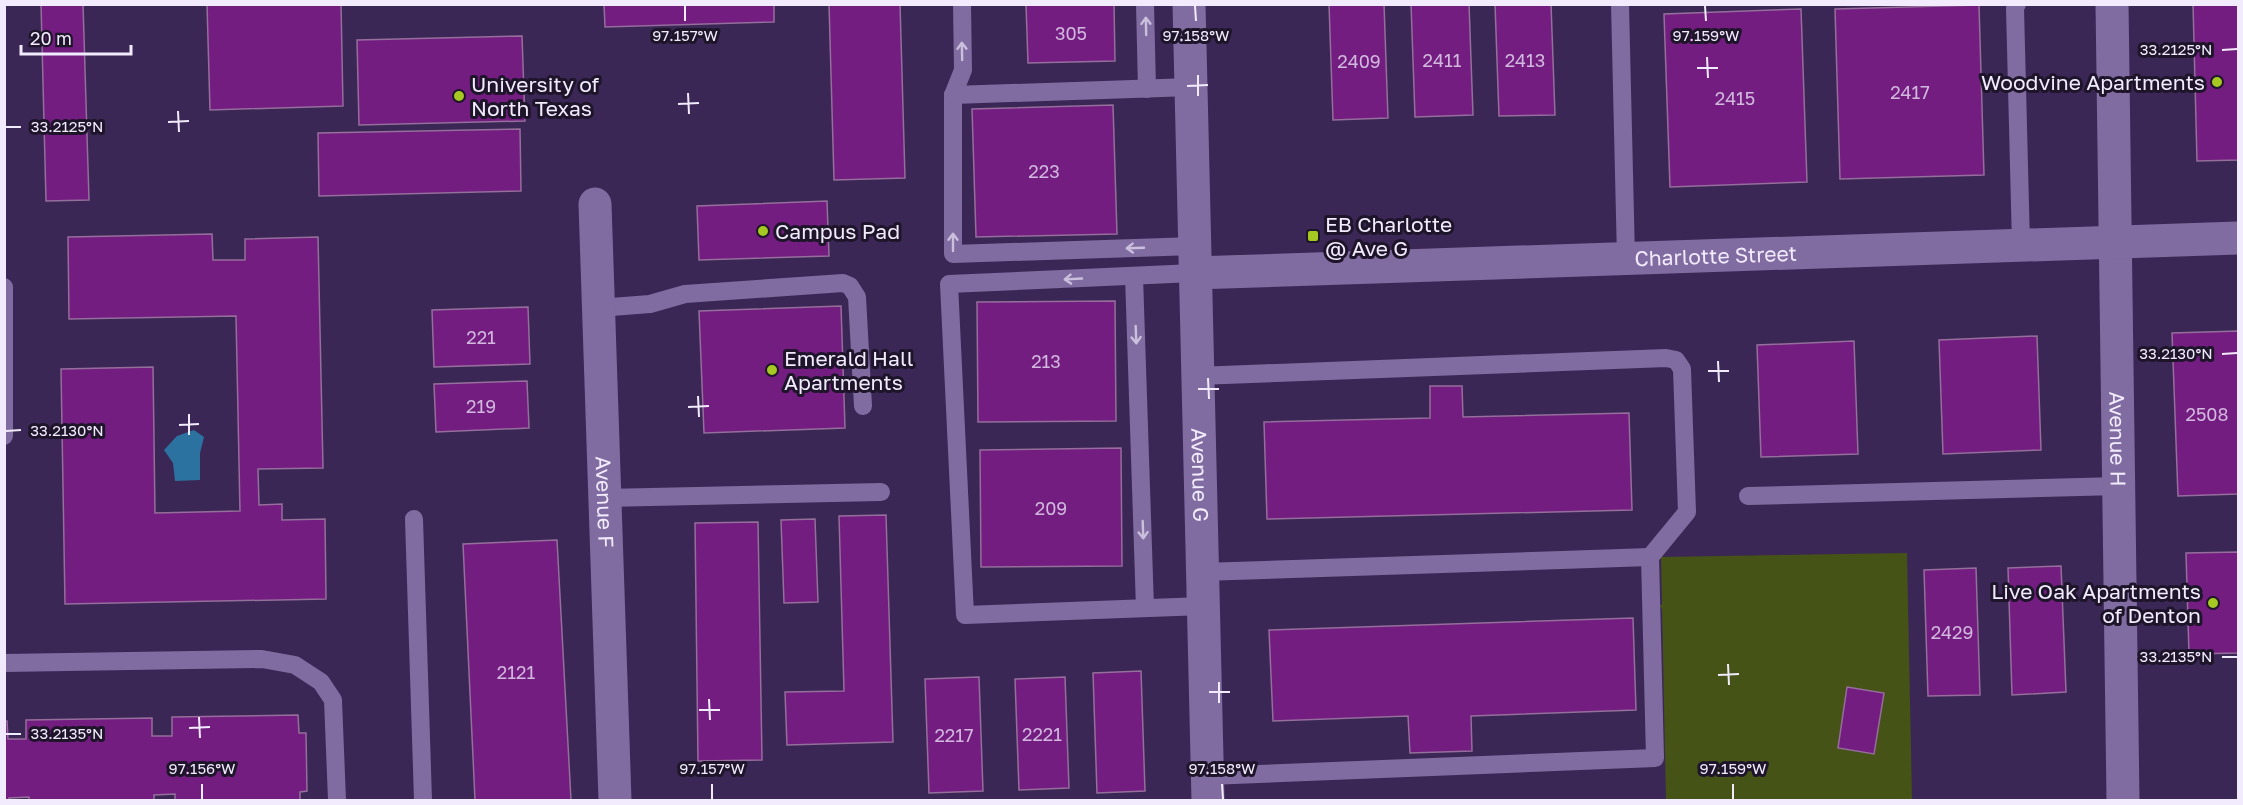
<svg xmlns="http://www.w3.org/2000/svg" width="2243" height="805" font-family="'Golos Text',sans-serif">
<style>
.green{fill:#455316}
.water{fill:#2c72a0}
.building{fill:#731d81;stroke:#956e9b;stroke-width:1.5}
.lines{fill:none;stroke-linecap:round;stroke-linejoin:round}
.lane{stroke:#806ca0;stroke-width:18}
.street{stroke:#806ca0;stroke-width:33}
.oneway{stroke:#cabfdc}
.ticks{fill:none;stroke:#f2ebfd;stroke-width:2}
.poi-dot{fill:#a6c822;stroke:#1e152a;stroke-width:2}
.labels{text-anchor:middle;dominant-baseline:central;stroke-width:6;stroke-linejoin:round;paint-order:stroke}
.number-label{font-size:18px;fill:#d2b8de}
.poi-label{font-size:21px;fill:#f2ebfd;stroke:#1e152a;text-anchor:start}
.street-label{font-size:21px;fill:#f2ebfd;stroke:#1e152a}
.ticks-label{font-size:15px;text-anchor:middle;fill:#f2ebfd;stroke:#1e152a;stroke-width:6;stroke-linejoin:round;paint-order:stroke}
</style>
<rect width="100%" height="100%" fill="#3a2755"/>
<!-- green -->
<path class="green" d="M1907,553L1912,800H1666L1662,609L1660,606L1662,604L1661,557Z"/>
<!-- water -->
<path class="water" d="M194,430L204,437L200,453V480L175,481L173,463L164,450L177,436Z"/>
<!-- building -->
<g class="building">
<path d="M41,4H83L89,200L46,201Z"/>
<path d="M207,4H341L343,106L210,110Z"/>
<path d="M604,4H774V22L605,27Z"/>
<path d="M829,4H900L905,178L834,180Z"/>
<path d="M1026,4H1114L1115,61L1028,63Z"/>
<path d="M1329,4H1384L1388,118L1333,120Z"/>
<path d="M1411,4H1469L1473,115L1415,117Z"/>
<path d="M1495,4H1551L1555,115L1499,116Z"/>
<path d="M2193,4H2238V160L2197,161Z"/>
<path d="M1979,5L1984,175L1840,179L1835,9Z"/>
<path d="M1801,9L1807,182L1670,187L1664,14Z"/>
<path d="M522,36L525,121L359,125L357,40Z"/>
<path d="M1113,105L1117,234L976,237L972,109Z"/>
<path d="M520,129L521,191L319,196L318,133Z"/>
<path d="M827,201L829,256L699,260L697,206Z"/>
<path d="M212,234L213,260H245V239L318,237L323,468L258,469L259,505L282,504V520L325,519L326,599L65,604L61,369L153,367L155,513L240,511L236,316L69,319L68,237Z"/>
<path d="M1115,301L1116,421L978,422L977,302Z"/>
<path d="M841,306L845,428L704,433L699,311Z"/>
<path d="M528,307L530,364L434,367L432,310Z"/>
<path d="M2238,331V494L2178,496L2172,333Z"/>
<path d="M2037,336L2041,450L1943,454L1939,340Z"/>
<path d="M1854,341L1858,454L1761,457L1757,345Z"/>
<path d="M527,381L529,428L436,432L434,384Z"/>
<path d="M1430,386H1462L1463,417L1629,413L1632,510L1267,519L1264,422L1430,418Z"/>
<path d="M1121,448L1122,566L981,567L980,450Z"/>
<path d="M886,515L893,742L787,745L785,692L844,691L839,516Z"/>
<path d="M815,519L818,602L784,603L781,520Z"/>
<path d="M758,522L762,760L698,761L695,523Z"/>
<path d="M557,540L571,800H475L463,544Z"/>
<path d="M2238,552V653L2189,654L2186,553Z"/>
<path d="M2061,566L2066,692L2012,695L2008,568Z"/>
<path d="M1976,568L1980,695L1928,696L1924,570Z"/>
<path d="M1633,618L1636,710L1471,716L1472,751L1410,753L1408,716L1273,721L1269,630Z"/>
<path d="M1141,671L1145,791L1097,793L1093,673Z"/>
<path d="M979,677L983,791L929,793L925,679Z"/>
<path d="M1065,677L1069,788L1019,790L1015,679Z"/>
<path d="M1847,687L1884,693L1874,754L1838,748Z"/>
<path d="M298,715L299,733H306L307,791L300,792V800H175V794L154,795V800H29V797L9,798V800H4V721H7L8,739H26V720L152,718V736H172V717Z"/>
</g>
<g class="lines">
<!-- lane -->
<g class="lane">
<path d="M962,4L963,70L953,95V254L1194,246"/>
<path d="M1145,4L1147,89"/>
<path d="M1620,4L1626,258"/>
<path d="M2017,4L2015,8L2021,245"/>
<path d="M953,95L1191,87"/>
<path d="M1194,273L949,284L965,615L1203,606"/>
<path d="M1134,276L1145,608"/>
<path d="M4,287V436"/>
<path d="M598,308L650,304L685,294L843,283L850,286L857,297L863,406"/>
<path d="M1197,376L1666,358L1676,360L1682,369L1687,512L1650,557L1655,758L1208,776"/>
<path d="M1748,496L2119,486"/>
<path d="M605,498L881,492"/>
<path d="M414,519L423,800"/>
<path d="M1202,572L1650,557"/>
<path d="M4,663L262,659L295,665L321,682L333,700L337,800"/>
</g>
<!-- street -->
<g class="street">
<path id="s1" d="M1189,4L1208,800"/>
<path id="s2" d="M2112,4L2123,800"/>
<path id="s3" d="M595,204L615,800"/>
<path id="s4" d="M1194,273L2238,238"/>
</g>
</g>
<!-- one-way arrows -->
<defs><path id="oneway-shaft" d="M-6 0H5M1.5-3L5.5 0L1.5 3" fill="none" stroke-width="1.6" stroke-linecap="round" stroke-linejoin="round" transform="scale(1.5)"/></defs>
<g class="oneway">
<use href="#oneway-shaft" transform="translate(1146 26) rotate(-91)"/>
<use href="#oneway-shaft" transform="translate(962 51) rotate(-91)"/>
<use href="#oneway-shaft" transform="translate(953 242) rotate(-90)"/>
<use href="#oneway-shaft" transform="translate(1135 248) rotate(178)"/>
<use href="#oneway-shaft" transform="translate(1073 279) rotate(177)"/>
<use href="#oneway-shaft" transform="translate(1136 335) rotate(88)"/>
<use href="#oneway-shaft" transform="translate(1143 530) rotate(88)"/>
</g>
<!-- ticks -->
<path class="ticks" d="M685,6V21M1195,6L1196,21M1705,6L1706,21M2222,50L2237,49M1707,57L1708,78M1697,68H1718M1198,75V96M1187,86L1208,85M688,93L689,114M678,104L699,103M178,111L179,132M168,122L189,121M6,127H21M2222,354L2237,353M1718,361L1719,382M1708,371H1729M1208,378L1209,399M1198,389H1219M698,396L699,417M688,407L709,406M189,414V435M179,425L199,424M6,431L21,430M2222,657H2237M1728,664L1729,685M1718,675L1739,674M1219,682V703M1209,692H1230M709,699L710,720M699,710H720M199,717L200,738M189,728L210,727M6,734H21M202,784V799M712,784V799M1222,784L1223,799M1733,784V799"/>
<!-- markers -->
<g class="poi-dot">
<circle cx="2217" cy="82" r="6"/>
<circle cx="459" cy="96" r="6"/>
<circle cx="763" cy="231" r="6"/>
<rect x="1307" y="230" width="12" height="12" rx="3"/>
<circle cx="772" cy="370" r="6"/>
<circle cx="2213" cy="603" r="6"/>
</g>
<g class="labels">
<!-- number labels -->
<g class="number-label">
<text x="1071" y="33">305</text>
<text x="1442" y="60">2411</text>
<text x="1525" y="60">2413</text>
<text x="1359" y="61">2409</text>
<text x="1910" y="92">2417</text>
<text x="1735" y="98">2415</text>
<text x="1044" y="171">223</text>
<text x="481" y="337">221</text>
<text x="1046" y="361">213</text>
<text x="481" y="406">219</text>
<text x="2207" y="414">2508</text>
<text x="1051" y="508">209</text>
<text x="1952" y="632">2429</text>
<text x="516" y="672">2121</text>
<text x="1042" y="734">2221</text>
<text x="954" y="735">2217</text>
</g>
<!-- poi labels -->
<g class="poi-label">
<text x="2205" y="82" text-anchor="end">Woodvine Apartments</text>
<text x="471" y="84">University of<tspan x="471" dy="24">North Texas</tspan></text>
<text x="1325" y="224">EB Charlotte<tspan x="1325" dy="24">@ Ave G</tspan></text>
<text x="775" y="231">Campus Pad</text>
<text x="784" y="358">Emerald Hall<tspan x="784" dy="24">Apartments</tspan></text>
<text x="2201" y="591" text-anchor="end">Live Oak Apartments<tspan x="2201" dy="24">of Denton</tspan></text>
</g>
<!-- street labels -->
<g class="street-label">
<text stroke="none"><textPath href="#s4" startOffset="522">Charlotte Street</textPath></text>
<text stroke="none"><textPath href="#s2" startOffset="435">Avenue H</textPath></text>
<text stroke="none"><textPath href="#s1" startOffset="471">Avenue G</textPath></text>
<text stroke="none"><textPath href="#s3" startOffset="298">Avenue F</textPath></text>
</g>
</g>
<g class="ticks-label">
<text x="685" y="41">97.157°W</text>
<text x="1196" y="41">97.158°W</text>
<text x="1706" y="41">97.159°W</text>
<text x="2176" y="55">33.2125°N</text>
<text x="67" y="132">33.2125°N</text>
<text x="2176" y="359">33.2130°N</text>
<text x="67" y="436">33.2130°N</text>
<text x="2176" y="662">33.2135°N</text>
<text x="67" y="739">33.2135°N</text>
<text x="202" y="774">97.156°W</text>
<text x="712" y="774">97.157°W</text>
<text x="1222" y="774">97.158°W</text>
<text x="1733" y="774">97.159°W</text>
</g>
<!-- border -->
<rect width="2243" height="805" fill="none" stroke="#f2ebfd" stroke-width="12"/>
<!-- scale -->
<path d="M21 45v9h110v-9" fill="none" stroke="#f2ebfd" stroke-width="3"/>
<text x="30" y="45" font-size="18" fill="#f2ebfd" stroke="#1e152a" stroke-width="4.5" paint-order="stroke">20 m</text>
</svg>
